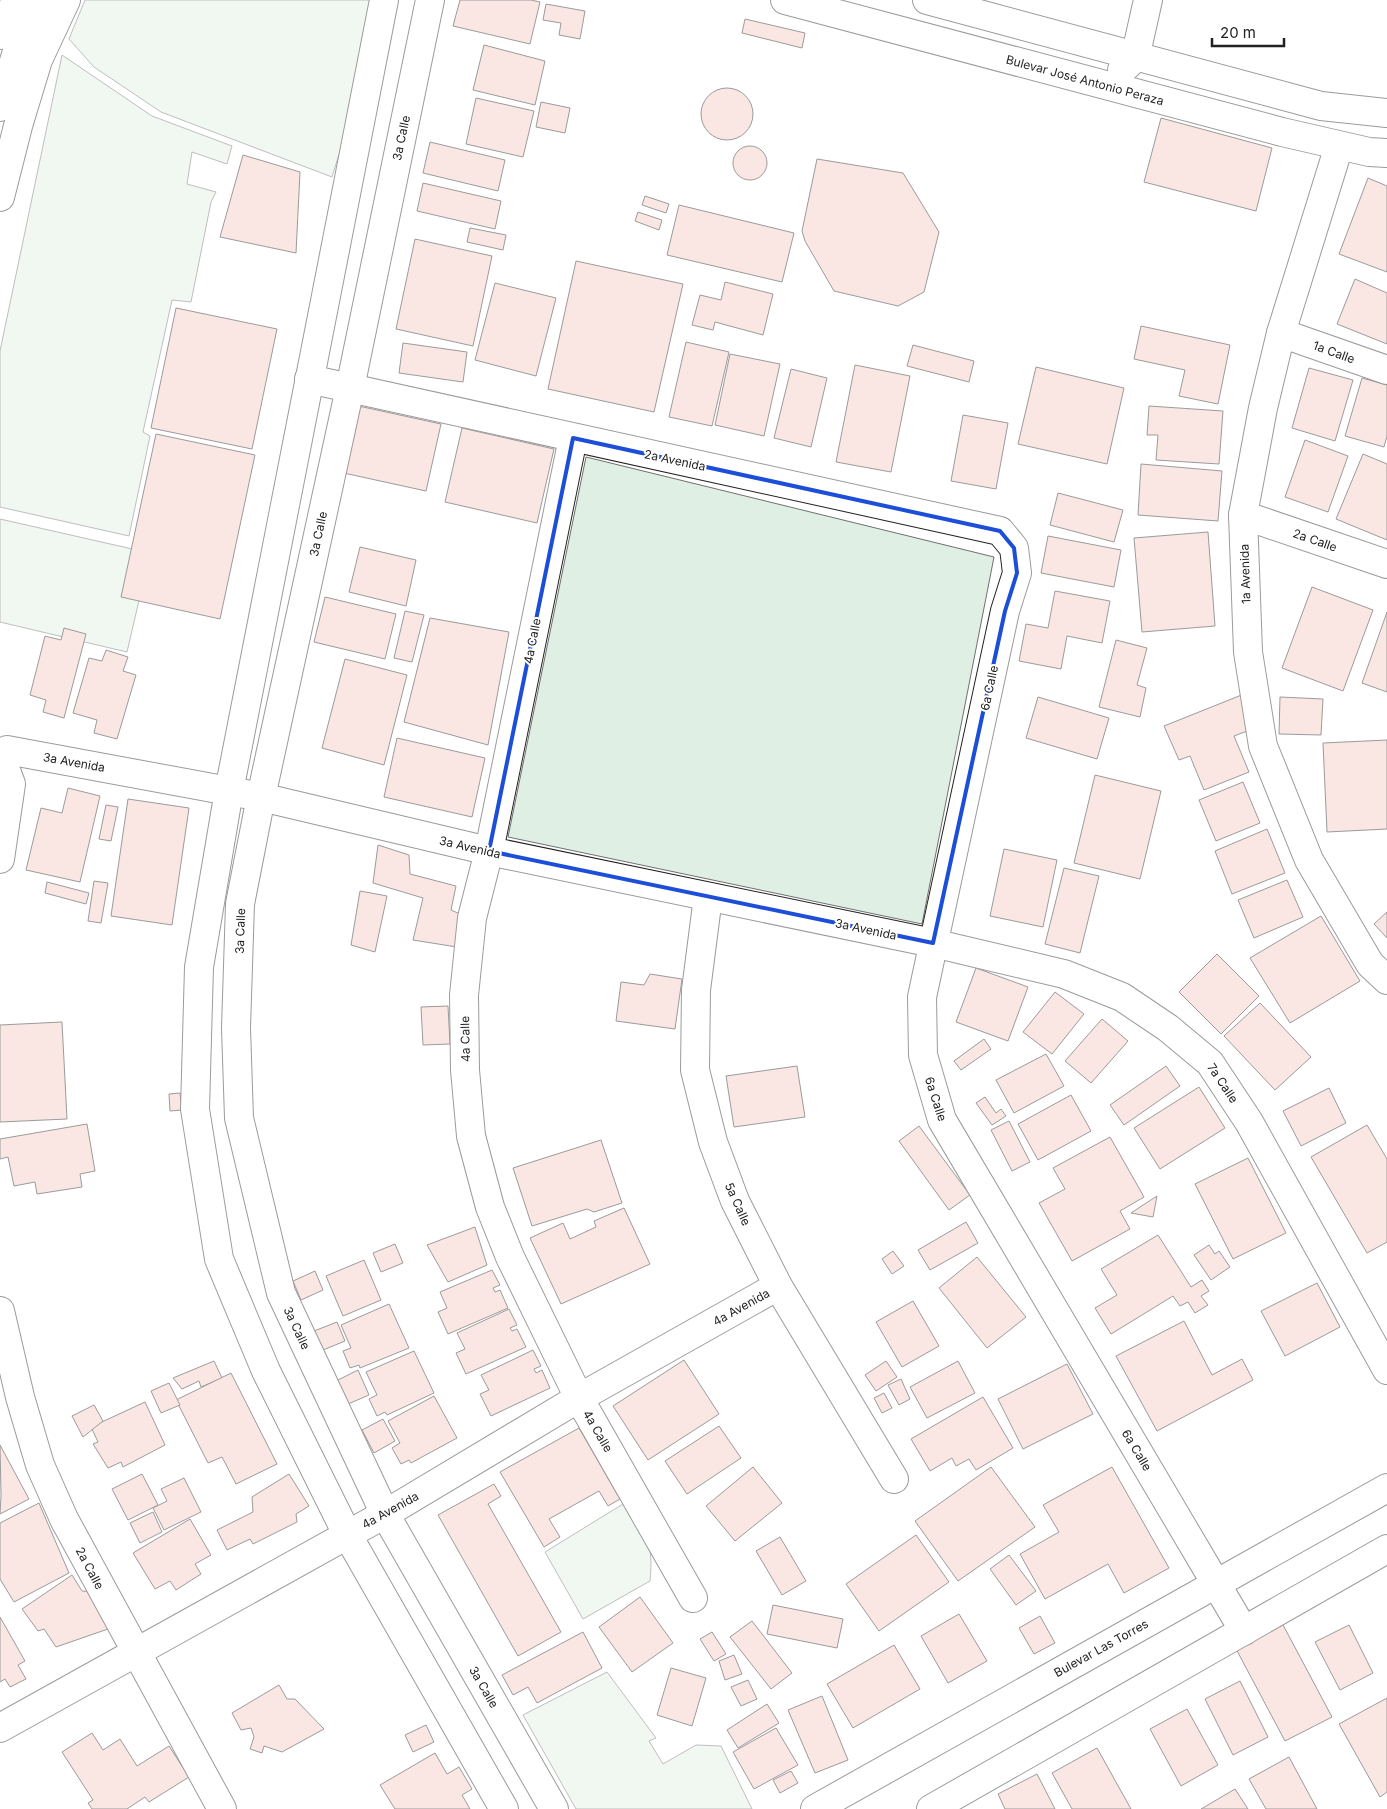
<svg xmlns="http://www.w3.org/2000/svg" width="1387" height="1809" font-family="Inter,sans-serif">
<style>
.green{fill:#e0efe3;stroke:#6f6f6f}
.building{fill:#f3c9c0;stroke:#222}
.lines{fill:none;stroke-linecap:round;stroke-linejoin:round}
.minor-casing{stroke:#222;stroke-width:30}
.major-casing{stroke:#222;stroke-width:30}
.minor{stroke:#fff;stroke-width:28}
.major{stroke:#fff;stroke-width:28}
.marked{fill:none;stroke:#1d4ed8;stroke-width:4;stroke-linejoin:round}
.labels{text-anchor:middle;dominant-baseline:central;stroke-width:4;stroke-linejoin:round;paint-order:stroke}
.street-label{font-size:12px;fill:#222;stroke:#fff}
</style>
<rect width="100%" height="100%" fill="#fff"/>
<!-- green -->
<g class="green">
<path d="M85,0H372L341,148L332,177L161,112L94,67L69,39Z"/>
<path d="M62,55L152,116L232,146L227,164L192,152L187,184L216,192L211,202L191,302L172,300L143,432L150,436L129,536L0,507V351Z"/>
<path d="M586,457L994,557L922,924L508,837Z"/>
<path d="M0,519L150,553L127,652L0,622Z"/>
<path d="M623,1504C646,1533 654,1543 650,1581L583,1619L545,1552Z"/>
<path d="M607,1672L656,1738L649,1741L663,1764L696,1745L721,1746L752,1809H576L523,1715Z"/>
</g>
<!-- building -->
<g class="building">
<path d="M460,0H531L540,2L530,44L453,26Z"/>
<path d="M546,4L585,11L580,39L559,35L561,23L543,20Z"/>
<path d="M745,19L805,33L802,48L742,33Z"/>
<path d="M484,45L545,61L535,105L473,90Z"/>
<circle cx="727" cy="114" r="26"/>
<path d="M476,98L534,111L523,157L466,144Z"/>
<path d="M541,102L570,108L565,133L536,127Z"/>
<path d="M1161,118L1272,148L1256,211L1144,182Z"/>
<path d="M430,142L505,160L498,191L423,173Z"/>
<circle cx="750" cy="163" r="17"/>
<path d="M243,155L300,172L296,253L220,237Z"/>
<path d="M817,159L903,173L939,232L924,292L898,306L834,291L805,241L802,231Z"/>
<path d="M1368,178L1387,186V272L1339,254Z"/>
<path d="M423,183L501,201L495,229L417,211Z"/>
<path d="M645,196L669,204L666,213L642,205Z"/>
<path d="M679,205L794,233L782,282L667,255Z"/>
<path d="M638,212L662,220L659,230L635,221Z"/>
<path d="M470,228L506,235L503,250L467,242Z"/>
<path d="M415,239L492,256L473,346L396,329Z"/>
<path d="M576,261L683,284L654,412L548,389Z"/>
<path d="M1355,279L1387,293V344L1337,324Z"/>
<path d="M725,282L773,294L763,335L715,322L713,330L692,325L700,295L721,300Z"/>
<path d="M495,283L556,298L536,376L475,360Z"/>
<path d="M176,308L277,329L252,449L151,428Z"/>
<path d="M1141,326L1230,345L1218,404L1179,396L1185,370L1134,359Z"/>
<path d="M686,342L729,352L712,426L669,417Z"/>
<path d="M403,343L467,352L463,382L399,373Z"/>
<path d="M913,345L974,361L969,382L907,366Z"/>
<path d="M730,354L780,364L764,436L715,425Z"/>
<path d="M855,365L910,376L891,472L836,462Z"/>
<path d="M1036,367L1124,388L1107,464L1018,444Z"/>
<path d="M1309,368L1353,380L1335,441L1292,428Z"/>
<path d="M791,369L827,378L811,447L774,438Z"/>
<path d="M1362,378L1387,385V436L1384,447L1345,436Z"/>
<path d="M354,405L441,424L426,491L339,472Z"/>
<path d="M1149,406L1223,411L1219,464L1156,460L1158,435H1147Z"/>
<path d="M963,415L1008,423L996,489L951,481Z"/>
<path d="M462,428L554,449L537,523L445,502Z"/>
<path d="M156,434L255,455L220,619L121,597Z"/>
<path d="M1305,440L1348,456L1328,512L1285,497Z"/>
<path d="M1363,454L1387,464V540L1336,519Z"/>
<path d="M1141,464L1222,471L1218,521L1138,515Z"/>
<path d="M1058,493L1123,510L1114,542L1050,525Z"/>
<path d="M1208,532L1215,626L1142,632L1134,538Z"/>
<path d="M1048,536L1121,550L1114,587L1041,573Z"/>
<path d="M360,547L416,560L406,606L349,592Z"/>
<path d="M1312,587L1373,610L1343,691L1282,668Z"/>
<path d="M1055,591L1110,601L1102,643L1067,636L1061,669L1019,661L1026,624L1048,628Z"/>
<path d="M325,597L396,614L385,659L314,642Z"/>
<path d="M405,611L424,615L412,662L394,658Z"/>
<path d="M1387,612V692L1362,683Z"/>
<path d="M430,618L509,632L488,745L404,722Z"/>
<path d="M64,628L86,634L64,718L43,712L46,700L30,695L45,636L61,640Z"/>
<path d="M1116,640L1147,648L1137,685L1146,688L1140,717L1099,707Z"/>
<path d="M106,650L128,657L123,671L136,675L117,739L94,733L97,720L73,713L89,658L102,661Z"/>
<path d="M345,659L407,675L384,765L322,748Z"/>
<path d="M1244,694L1258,727L1234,736L1249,772L1204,790L1190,756L1179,760L1164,726Z"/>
<path d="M1038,697L1109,718L1097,759L1026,738Z"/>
<path d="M1280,697L1323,699L1321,735L1279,734Z"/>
<path d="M397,738L485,758L472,817L384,797Z"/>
<path d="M1387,740V829L1327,832L1323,743Z"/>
<path d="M1095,775L1161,791L1140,879L1074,863Z"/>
<path d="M1243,782L1260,823L1216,841L1199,800Z"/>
<path d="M68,788L100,796L80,882L26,870L41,808L62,813Z"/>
<path d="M128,799L189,808L172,925L111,916Z"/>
<path d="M106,805L118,807L111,841L99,839Z"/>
<path d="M1267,829L1285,873L1232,894L1215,851Z"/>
<path d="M378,845L409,855L410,874L456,886L451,910L460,914L457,947L413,940L423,898L373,883Z"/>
<path d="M1004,849L1057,860L1043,927L990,916Z"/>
<path d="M1064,868L1099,876L1080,953L1045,944Z"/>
<path d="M1287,880L1303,917L1254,938L1238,900Z"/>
<path d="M94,881L108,883L101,923L88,921Z"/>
<path d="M47,882L89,893L86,904L45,893Z"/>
<path d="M360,891L387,896L375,952L351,945Z"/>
<path d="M1387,912V938L1374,924Z"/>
<path d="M1321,916L1360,981L1290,1023L1250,958Z"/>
<path d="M1217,954L1259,996L1221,1034L1179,992Z"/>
<path d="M976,968L1028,987L1008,1041L956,1022Z"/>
<path d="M650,974L682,979L675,1029L616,1021L621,982L644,985Z"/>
<path d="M1055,992L1084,1014L1052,1054L1023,1032Z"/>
<path d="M1260,1003L1311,1057L1275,1090L1224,1036Z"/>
<path d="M448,1006L450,1044L423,1045L421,1007Z"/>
<path d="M1102,1019L1128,1041L1091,1083L1065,1061Z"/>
<path d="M62,1022L67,1119L0,1122V1025Z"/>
<path d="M984,1039L991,1049L961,1070L954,1061Z"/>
<path d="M1046,1054L1064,1086L1014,1113L996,1080Z"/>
<path d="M797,1066L805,1117L734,1127L726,1076Z"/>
<path d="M1166,1066L1180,1086L1124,1125L1110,1105Z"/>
<path d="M1199,1087L1225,1128L1160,1169L1134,1128Z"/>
<path d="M1329,1088L1346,1123L1301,1146L1283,1111Z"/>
<path d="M180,1093L182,1110L170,1111L169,1094Z"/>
<path d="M1071,1095L1091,1131L1038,1160L1018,1124Z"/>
<path d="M985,1097L996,1113L1001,1109L1006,1116L992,1125L976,1103Z"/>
<path d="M1009,1121L1030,1162L1012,1171L991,1130Z"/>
<path d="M87,1124L95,1171L80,1174L82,1187L37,1194L35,1182L14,1186L8,1157L0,1159V1139Z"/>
<path d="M1367,1125L1387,1159V1242L1367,1253L1311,1157Z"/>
<path d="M919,1126L970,1195L949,1210L899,1141Z"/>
<path d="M1110,1137L1144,1197L1120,1211L1130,1229L1072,1261L1039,1203L1065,1189L1053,1168Z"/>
<path d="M601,1140L622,1203L594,1212L587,1209L532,1226L513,1168Z"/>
<path d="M1248,1158L1286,1233L1233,1259L1195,1184Z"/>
<path d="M1157,1196L1153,1217L1131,1213Z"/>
<path d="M624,1208L650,1264L561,1304L530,1238L563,1223L570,1239L596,1227L594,1221Z"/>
<path d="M966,1222L978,1243L930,1270L918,1250Z"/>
<path d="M475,1227L487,1265L448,1282L427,1245Z"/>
<path d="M1158,1235L1191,1287L1202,1280L1209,1291L1201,1296L1208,1305L1195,1313L1188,1302L1180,1306L1173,1296L1111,1334L1095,1308L1117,1295L1101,1269Z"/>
<path d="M395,1244L403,1263L381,1272L373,1253Z"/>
<path d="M1209,1245L1215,1254L1219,1251L1230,1267L1211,1280L1194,1255Z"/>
<path d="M893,1251L904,1266L892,1274L882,1259Z"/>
<path d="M977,1257L1026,1317L987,1348L939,1288Z"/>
<path d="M364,1260L381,1300L343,1316L326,1276Z"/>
<path d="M492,1270L500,1285L493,1288L495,1292L500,1290L508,1308L448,1334L438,1312L447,1308L440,1292Z"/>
<path d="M315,1271L323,1290L301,1300L293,1281Z"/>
<path d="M1317,1283L1340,1327L1285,1356L1261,1311Z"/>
<path d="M913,1301L939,1346L902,1367L876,1322Z"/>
<path d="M389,1304L409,1348L360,1368L359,1365L350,1368L343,1351L351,1348L341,1325Z"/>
<path d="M509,1309L517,1325L510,1328L512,1331L517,1329L526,1347L466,1374L456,1353L465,1349L457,1333Z"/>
<path d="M1184,1321L1212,1375L1242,1359L1253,1380L1157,1431L1116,1356Z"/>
<path d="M337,1322L345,1341L323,1350L314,1331Z"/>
<path d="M533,1350L541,1366L534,1369L536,1373L542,1370L550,1388L491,1416L480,1394L489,1390L481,1375Z"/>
<path d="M414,1351L434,1393L387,1415L385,1412L377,1416L369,1399L377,1395L366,1372Z"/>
<path d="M684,1360L719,1414L648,1460L613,1406Z"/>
<path d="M214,1361L222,1378L201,1387L199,1381L182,1389L173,1378Z"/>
<path d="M886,1361L897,1377L876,1391L865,1375Z"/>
<path d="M958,1361L975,1393L927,1418L910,1387Z"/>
<path d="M1067,1364L1093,1414L1023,1449L998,1399Z"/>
<path d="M358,1370L369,1395L348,1404L336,1381Z"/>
<path d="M231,1373L277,1464L236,1484L222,1457L208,1463L176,1400Z"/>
<path d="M901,1379L910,1399L899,1405L888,1385Z"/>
<path d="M169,1383L180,1405L161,1413L151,1391Z"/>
<path d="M884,1393L892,1408L882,1413L874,1398Z"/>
<path d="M434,1396L457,1438L411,1463L409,1460L401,1464L392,1448L400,1443L388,1421Z"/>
<path d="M983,1397L1013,1448L976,1470L969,1459L956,1466L952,1458L930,1471L911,1439Z"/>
<path d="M145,1402L165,1445L123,1467L121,1462L108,1468L93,1444L98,1442L91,1427Z"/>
<path d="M94,1405L103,1421L83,1437L72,1416Z"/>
<path d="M383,1419L395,1441L374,1453L362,1430Z"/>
<path d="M719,1426L741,1458L687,1494L665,1461Z"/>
<path d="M579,1428L620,1499L608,1506L599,1491L549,1519L560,1537L544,1547L500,1472Z"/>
<path d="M0,1445L29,1499L0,1514L1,1496Z"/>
<path d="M753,1467L782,1503L735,1541L706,1506Z"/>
<path d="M991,1467L1035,1527L958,1581L915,1521Z"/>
<path d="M1112,1467L1169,1568L1124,1593L1108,1564L1045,1599L1020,1554L1059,1532L1043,1505Z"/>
<path d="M142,1474L158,1505L128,1520L112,1489Z"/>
<path d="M289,1474L309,1506L296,1514L297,1522L253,1544L250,1539L227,1550L217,1530L253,1512L252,1497Z"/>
<path d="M184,1478L201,1512L164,1530L153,1508L167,1501L161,1489Z"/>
<path d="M494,1484L501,1496L488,1504L561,1632L518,1656L438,1515Z"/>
<path d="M39,1503L69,1573L14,1602L0,1579V1523Z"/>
<path d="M153,1512L162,1532L140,1543L130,1523Z"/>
<path d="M190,1519L211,1555L195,1564L201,1574L176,1590L170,1581L155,1589L133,1553Z"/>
<path d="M916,1535L949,1582L879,1631L846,1584Z"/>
<path d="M780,1537L806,1581L782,1595L756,1551Z"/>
<path d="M1009,1555L1036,1591L1016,1605L990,1569Z"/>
<path d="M72,1575L82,1591L95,1592L108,1629L56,1647L44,1629L38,1631L22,1609Z"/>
<path d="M640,1597L673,1643L632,1672L599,1627Z"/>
<path d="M773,1605L843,1619L837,1648L767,1634Z"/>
<path d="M959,1614L987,1661L948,1683L921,1636Z"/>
<path d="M1040,1616L1055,1643L1034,1654L1019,1628Z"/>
<path d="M0,1617L25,1661L18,1665L26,1679L10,1687L5,1679L0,1682Z"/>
<path d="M752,1621L792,1673L771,1689L730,1637Z"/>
<path d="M1282,1623L1332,1717L1285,1741L1235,1647Z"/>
<path d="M1349,1625L1373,1673L1340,1690L1315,1642Z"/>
<path d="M583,1632L602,1668L537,1703L528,1687L513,1695L502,1675Z"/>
<path d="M712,1632L726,1654L714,1661L700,1639Z"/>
<path d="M894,1645L920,1689L853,1728L827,1684Z"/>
<path d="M734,1655L742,1674L725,1680L719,1661Z"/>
<path d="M671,1668L706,1678L692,1726L657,1715Z"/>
<path d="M748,1680L757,1699L741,1706L731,1687Z"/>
<path d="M1240,1681L1268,1737L1233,1755L1205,1699Z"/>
<path d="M279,1685L287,1699H295L324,1729L282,1752L264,1746L262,1753L250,1749L254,1737L251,1728L241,1730L232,1713Z"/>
<path d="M822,1696L848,1760L815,1773L788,1710Z"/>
<path d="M1387,1698V1792L1380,1797L1339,1724Z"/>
<path d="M767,1704L779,1723L738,1748L727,1730Z"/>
<path d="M1187,1709L1218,1765L1181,1786L1150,1729Z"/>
<path d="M426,1725L434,1742L413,1752L405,1735Z"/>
<path d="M776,1728L798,1765L754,1789L733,1752Z"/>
<path d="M92,1733L103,1750L120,1739L137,1766L169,1746L189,1777L149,1802L145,1797L127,1809H92L88,1803L93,1800L62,1752Z"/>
<path d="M1097,1748L1131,1809H1072L1052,1773Z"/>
<path d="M435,1753L447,1774L459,1767L472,1789L462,1795L470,1809H395L380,1785Z"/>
<path d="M1289,1757L1317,1809H1266L1249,1779Z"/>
<path d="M791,1771L798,1783L780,1793L773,1780Z"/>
<path d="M1037,1774L1055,1809H1005L998,1794Z"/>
<path d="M1235,1789L1248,1809H1201Z"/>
</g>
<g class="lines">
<!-- minor casing -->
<g class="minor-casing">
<g id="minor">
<path d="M384,0L229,791L199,967L195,1109L219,1259L266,1371L347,1534L504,1809"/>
<path d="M430,0L350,388L261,797L240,904L236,1028L239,1118L281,1293L385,1514L554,1809"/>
<path d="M785,0L1282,132L1369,152L1387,153"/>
<path d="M927,0L1321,106L1387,113"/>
<path d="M1122,70L1135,58L1148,0"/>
<path d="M1339,146L1281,333L1263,408L1243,515L1248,652L1263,746L1309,860L1370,964L1387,980"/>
<path d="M1281,333L1387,370"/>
<path d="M309,379L1000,531L1014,548L1017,573L1005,611L922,997L923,1055L942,1120L1244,1631"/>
<path d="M573,438L489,851L472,918L464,995L465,1070L471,1136L490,1207L510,1257L579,1398L693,1598"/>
<path d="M1243,515L1387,564"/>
<path d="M7,750L261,797L489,851L933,943L1064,974L1122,997L1168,1028L1210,1063L1249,1122L1387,1370"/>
<path d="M0,769L7,773L11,784L0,859"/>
<path d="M708,897L696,990L695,1070L713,1142L735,1201L778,1286L894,1479"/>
<path d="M0,1311L20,1397L40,1465L64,1519L222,1809"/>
<path d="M0,1728L385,1514L579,1398L778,1286"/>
<path d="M815,1809L1387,1488"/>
<path d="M931,1809L1387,1549"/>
</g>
</g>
<!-- major casing -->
<g class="major-casing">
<g id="major">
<path d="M0,35L16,0"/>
<path d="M0,107L18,48L39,0"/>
<path d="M0,197L18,126L38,60L66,0"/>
</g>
</g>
<!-- minor -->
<use href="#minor" class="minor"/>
<!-- major -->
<use href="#major" class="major"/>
</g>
<!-- marked area -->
<path d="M0 0H1387V1809H0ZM573,438L1000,531L1014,548L1017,573L1005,611L933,943L489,851Z" fill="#fff" fill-opacity=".55" fill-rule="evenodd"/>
<path class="marked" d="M573,438L1000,531L1014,548L1017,573L1005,611L933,943L489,851Z"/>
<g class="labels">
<!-- street labels -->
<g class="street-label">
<text transform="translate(1085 80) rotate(15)">Bulevar José Antonio Peraza</text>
<text transform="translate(401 138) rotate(-78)">3a Calle</text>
<text transform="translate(1334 352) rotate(20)">1a Calle</text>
<text transform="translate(675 460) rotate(12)">2a Avenida</text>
<text transform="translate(318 534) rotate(-78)">3a Calle</text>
<text transform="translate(1315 540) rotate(19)">2a Calle</text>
<text transform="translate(1245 574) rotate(-92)">1a Avenida</text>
<text transform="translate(532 641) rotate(-79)">4a Calle</text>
<text transform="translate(989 688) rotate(-78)">6a Calle</text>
<text transform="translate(74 762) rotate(10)">3a Avenida</text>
<text transform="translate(470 847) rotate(13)">3a Avenida</text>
<text transform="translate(866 929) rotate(12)">3a Avenida</text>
<text transform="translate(240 931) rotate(-88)">3a Calle</text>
<text transform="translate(465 1039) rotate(-91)">4a Calle</text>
<text transform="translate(1223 1083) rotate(56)">7a Calle</text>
<text transform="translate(936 1099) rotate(72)">6a Calle</text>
<text transform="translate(738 1204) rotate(66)">5a Calle</text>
<text transform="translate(741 1307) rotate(-29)">4a Avenida</text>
<text transform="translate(297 1328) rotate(65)">3a Calle</text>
<text transform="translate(598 1431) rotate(60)">4a Calle</text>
<text transform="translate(1137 1450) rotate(59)">6a Calle</text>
<text transform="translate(390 1510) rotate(-29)">4a Avenida</text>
<text transform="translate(90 1568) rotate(62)">2a Calle</text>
<text transform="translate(1101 1648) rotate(-29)">Bulevar Las Torres</text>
<text transform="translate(484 1687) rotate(60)">3a Calle</text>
</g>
</g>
<!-- scale -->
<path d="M1212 38v8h72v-8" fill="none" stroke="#222222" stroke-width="2.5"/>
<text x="1220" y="38" font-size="15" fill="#222222" stroke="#ffffff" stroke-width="4" paint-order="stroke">20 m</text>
</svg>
